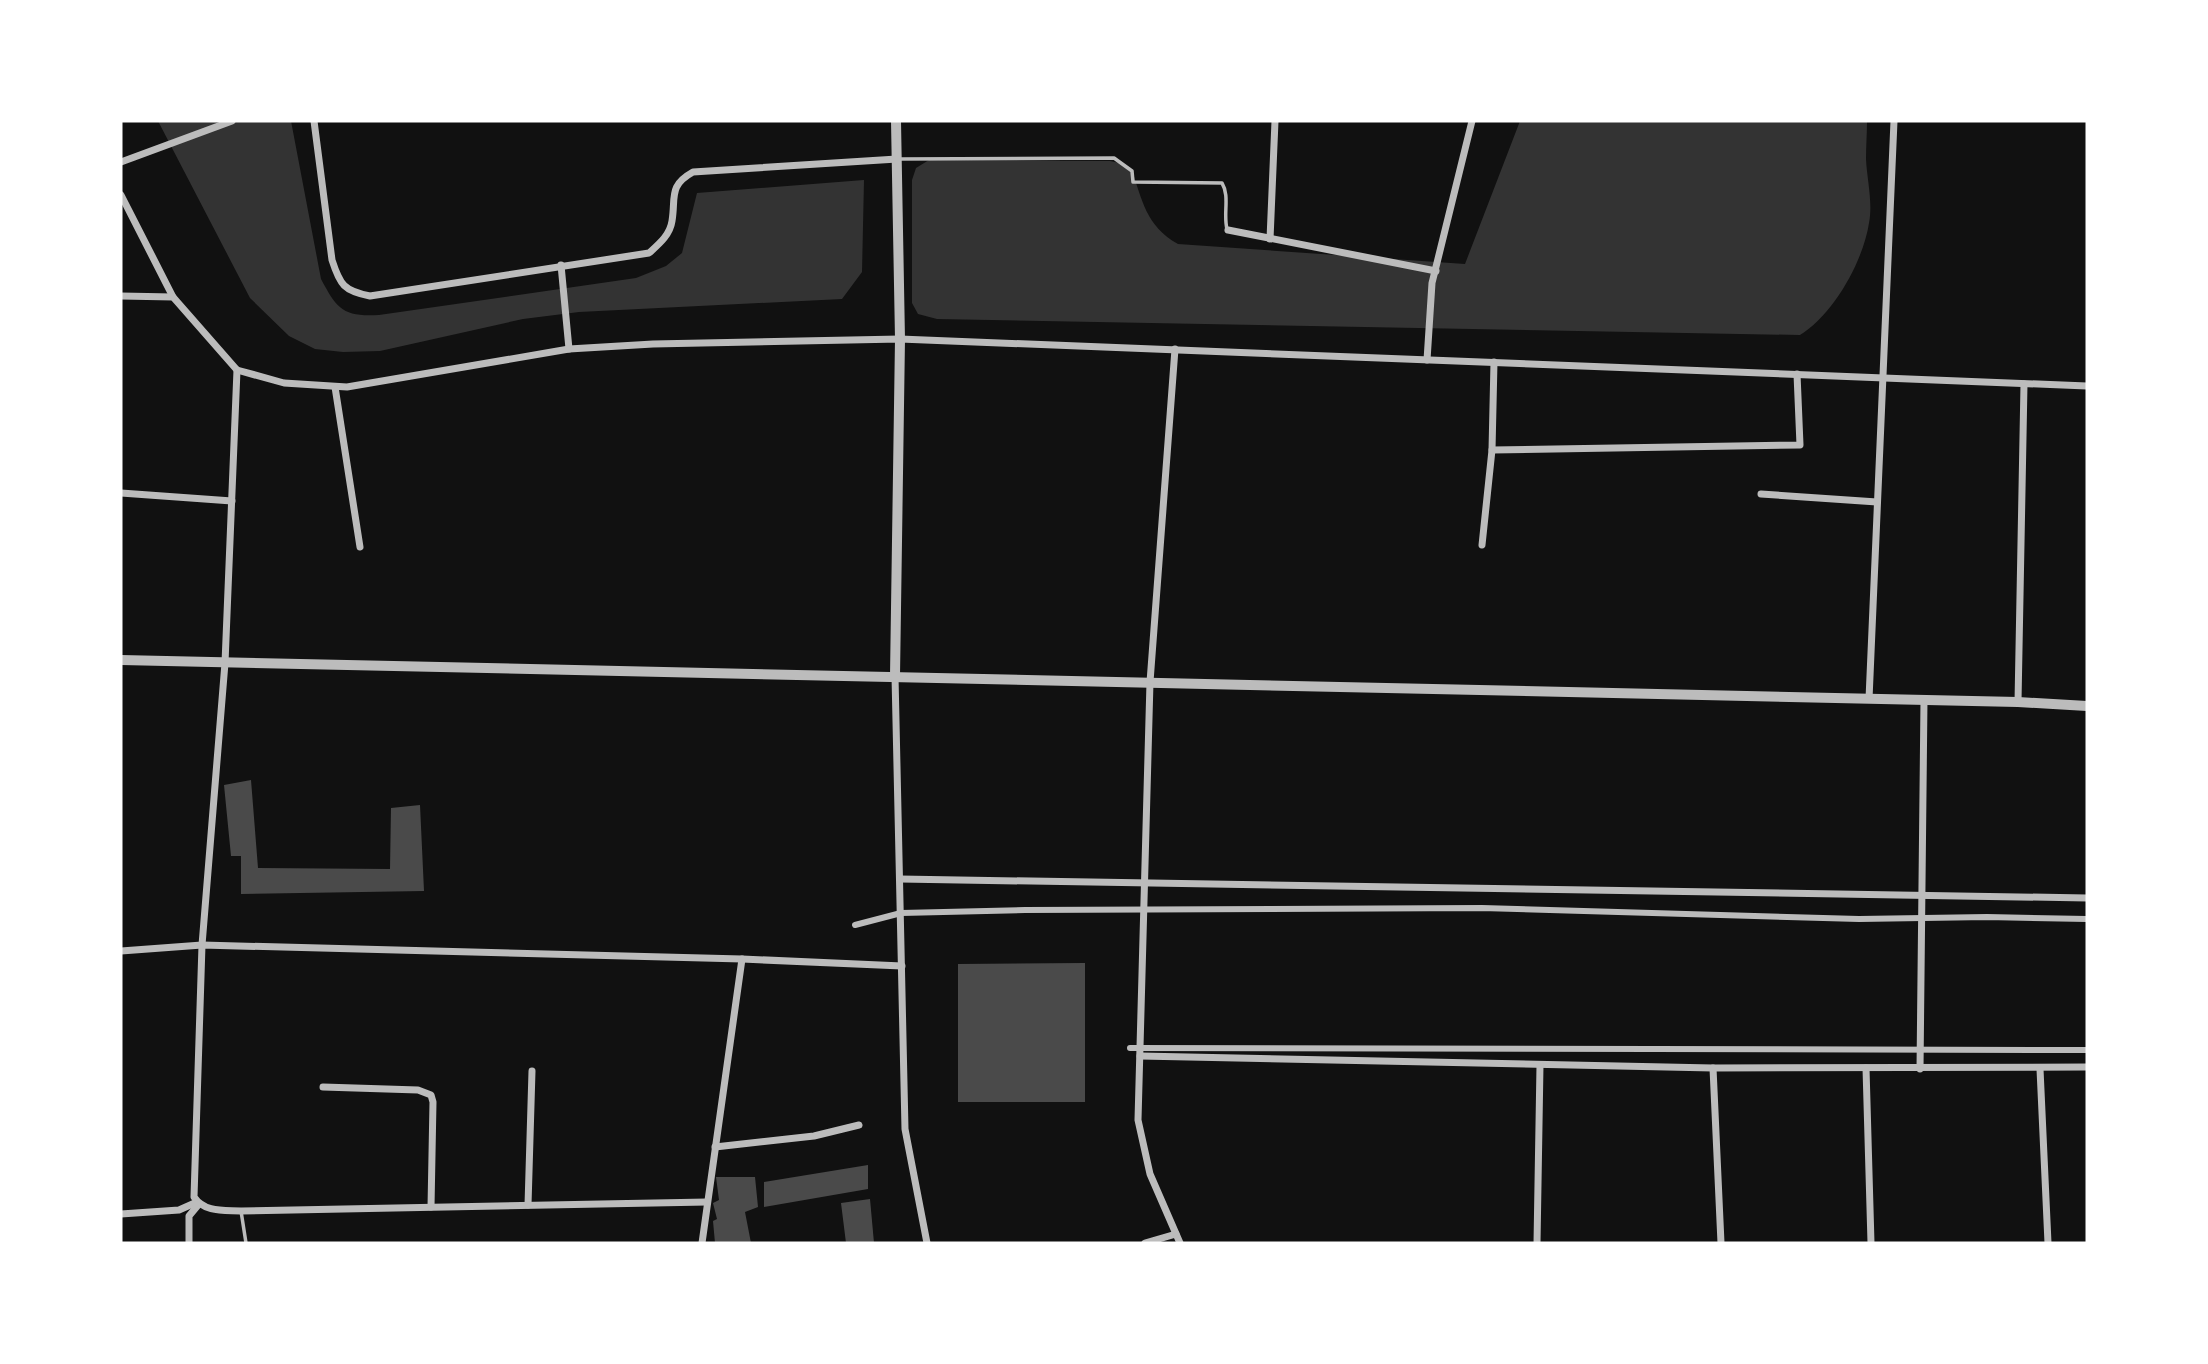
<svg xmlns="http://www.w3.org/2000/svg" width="2208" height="1364" font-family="Barlow,sans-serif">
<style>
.water{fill:#333}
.building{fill:#4a4a4a}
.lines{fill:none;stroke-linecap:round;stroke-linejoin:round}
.service{stroke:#bcbcbc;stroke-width:3.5}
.pedestrian{stroke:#bcbcbc;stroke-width:6}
.minor{stroke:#bcbcbc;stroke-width:7}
.tertiary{stroke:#bcbcbc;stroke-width:10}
</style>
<rect width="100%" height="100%" fill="#111"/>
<!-- water -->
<g class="water">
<path d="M158,121H291L321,279C337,309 343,317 379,315L636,278L666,266L682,253L697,193L864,180L862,272L842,299L579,312L523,319L380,351L343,352L315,349L289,336L250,298Z"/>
<path d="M1520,121H1867C1867,133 1866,146 1866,159C1867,180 1873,202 1869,223C1863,262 1833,315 1800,335L937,319L918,314L912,303V180L916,168L929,160L1110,161L1124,164L1131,168C1143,201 1145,225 1178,244L1465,264Z"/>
</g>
<!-- building -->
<g class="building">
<path d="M251,780L258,868L390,869L391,808L420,805L424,891L241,894V856H231L224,785Z"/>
<path d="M1085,963V1102H958V964Z"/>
<path d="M868,1165V1189L764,1207V1182Z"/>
<path d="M716,1177H755L758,1207L745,1212L751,1243H715L713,1221L717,1219L713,1203L719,1200Z"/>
<path d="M870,1199L874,1243H846L841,1203Z"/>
</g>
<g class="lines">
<!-- service -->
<g class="service">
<path d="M899,159L1114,158L1132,171L1133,182L1222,183C1230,196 1223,214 1227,229"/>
<path d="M241,1211L246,1243"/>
</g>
<!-- pedestrian -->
<g class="pedestrian">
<path d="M855,925L901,913L1025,910L1482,908L1859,919L1987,917L2087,919"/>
<path d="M1130,1048L2087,1050"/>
</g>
<!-- minor -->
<g class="minor">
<path d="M314,121L332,260C340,285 344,291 370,296L649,253C659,244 670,235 672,221C676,197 668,186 693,172L897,159"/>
<path d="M121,162L232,121"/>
<path d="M121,195L173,297"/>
<path d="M1228,230L1436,271"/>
<path d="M1270,239L1275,121"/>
<path d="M561,265L569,349"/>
<path d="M121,296L173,297L237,370L284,383L347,387L569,349L653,344L900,339L2087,386"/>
<path d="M1175,349L1150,682L1138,1120L1150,1174L1180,1243"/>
<path d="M1427,360L1432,283L1472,121"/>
<path d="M237,370L225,663L202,945L194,1197C205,1213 224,1210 241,1211L707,1202"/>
<path d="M335,387L360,547"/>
<path d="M1492,450L1800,445L1797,374"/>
<path d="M121,493L232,501"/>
<path d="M1761,494L1877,502"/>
<path d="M1482,545L1492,450L1494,362"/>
<path d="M895,676L905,1129L927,1243"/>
<path d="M1869,699L1894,121"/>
<path d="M2018,702L2024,384"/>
<path d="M900,879L2087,898"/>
<path d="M121,951L202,945L742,959L902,966"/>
<path d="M1140,1056L1713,1068L2087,1067"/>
<path d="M1713,1068L1721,1243"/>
<path d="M1866,1068L1871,1243"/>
<path d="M1920,1069L1924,700"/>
<path d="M2040,1069L2048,1243"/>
<path d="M323,1087L418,1090L431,1095L433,1102L431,1207"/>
<path d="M715,1147L814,1136L859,1125"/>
<path d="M528,1205L532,1071"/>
<path d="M121,1214L179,1210L197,1202"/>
<path d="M189,1243V1216L199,1204"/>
<path d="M702,1243L742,959"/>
<path d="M1145,1243L1176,1234"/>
<path d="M1537,1243L1540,1065"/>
</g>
<!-- tertiary -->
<g class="tertiary">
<path d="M121,660L2018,702L2087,706"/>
<path d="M895,676L900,339L896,121"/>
</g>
</g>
<!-- border -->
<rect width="2208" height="1364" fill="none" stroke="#ffffff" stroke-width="245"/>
</svg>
